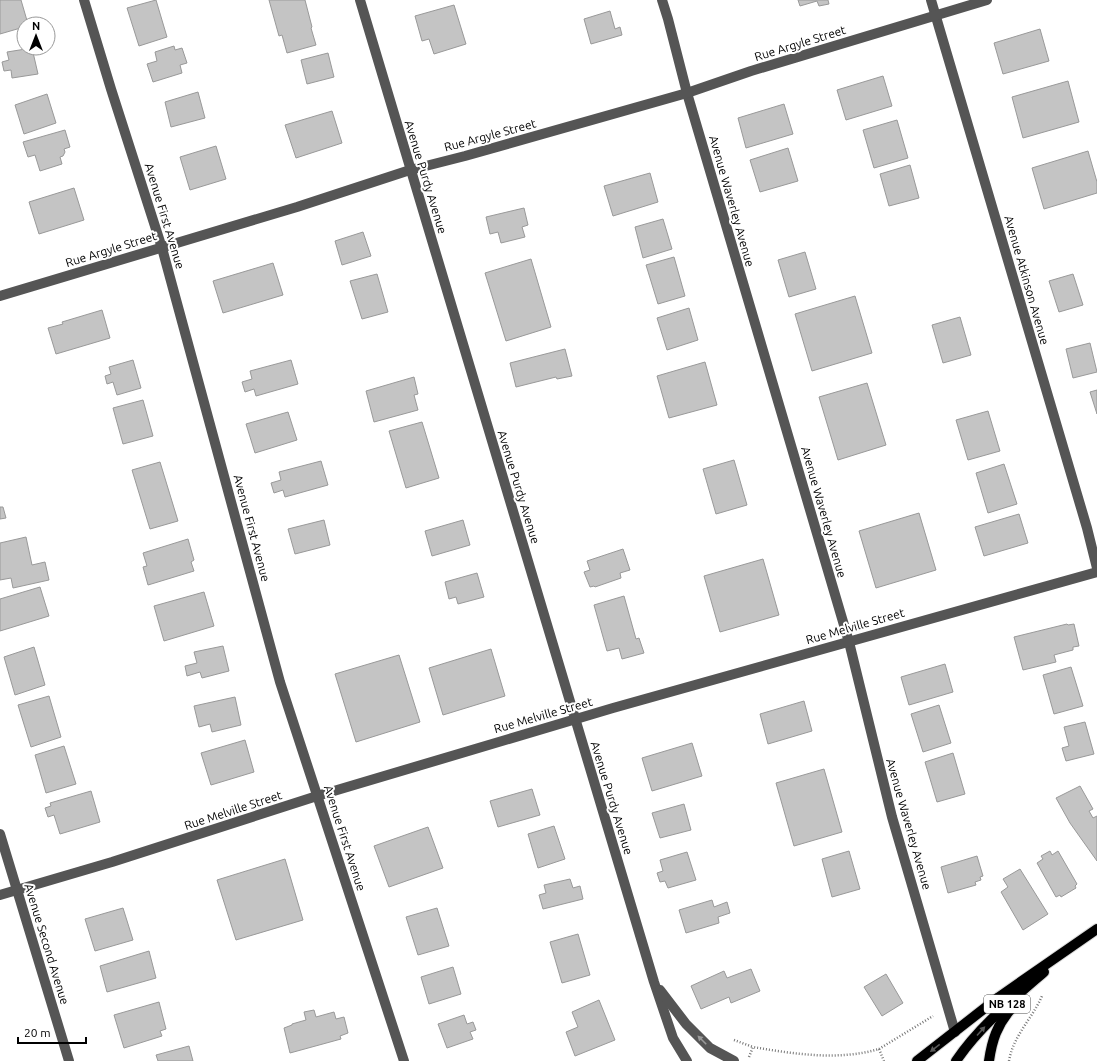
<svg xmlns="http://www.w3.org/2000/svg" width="1097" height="1061" font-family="Ubuntu,sans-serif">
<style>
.building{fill:#c4c4c4;stroke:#999}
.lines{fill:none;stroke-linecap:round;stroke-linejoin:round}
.major-casing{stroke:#dbdbdb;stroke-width:12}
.path{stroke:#777;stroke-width:2.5;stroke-dasharray:1 2;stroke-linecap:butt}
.minor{stroke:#555;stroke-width:10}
.major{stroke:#000;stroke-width:10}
.oneway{fill:#595959}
.oneway2{fill:#999}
.labels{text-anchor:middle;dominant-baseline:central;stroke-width:4;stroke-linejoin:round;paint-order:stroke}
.shield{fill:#fff;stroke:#4c4c4c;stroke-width:1}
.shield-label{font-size:11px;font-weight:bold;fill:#000}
.street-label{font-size:12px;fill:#000;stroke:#fff}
</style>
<rect width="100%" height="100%" fill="#fff"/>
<!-- building -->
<g class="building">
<path d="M0,0H21L28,24H24V27L0,34Z"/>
<path d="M156,0L167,37L139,46L127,8Z"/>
<path d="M269,0H305L312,27L311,28L316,45L287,53L282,35L279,36Z"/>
<path d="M798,0H828L829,4L819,6L817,1L800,6Z"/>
<path d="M454,5L466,44L434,54L429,39L422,41L415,16Z"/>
<path d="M610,11L615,29L620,27L622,35L591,44L584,19Z"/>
<path d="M1040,29L1049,61L1003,74L994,43Z"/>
<path d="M174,46L175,50L182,48L187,63L180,65L182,73L153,82L147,64L157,61L155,52Z"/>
<path d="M32,48L38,74L12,78L11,70L4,71L2,62L9,60L7,52Z"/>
<path d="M328,53L334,77L307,84L301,60Z"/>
<path d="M883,76L892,106L846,120L837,90Z"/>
<path d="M1068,81L1079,122L1023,138L1012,97Z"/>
<path d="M198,92L205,118L171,127L165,102Z"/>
<path d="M47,94L56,123L24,134L15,105Z"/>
<path d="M784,104L793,134L746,148L738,118Z"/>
<path d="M332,111L342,143L296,158L285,125Z"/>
<path d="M897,120L908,158L874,168L863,130Z"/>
<path d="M65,130L70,147L64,149L65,152L63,156L60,157L62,164L40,171L35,155L28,157L23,142Z"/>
<path d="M216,146L226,179L190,190L180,157Z"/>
<path d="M788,148L798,181L760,192L750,160Z"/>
<path d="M1088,151L1097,182V193L1044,209L1032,168Z"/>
<path d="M910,165L919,198L889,206L880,174Z"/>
<path d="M650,173L658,202L613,216L604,186Z"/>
<path d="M74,188L84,220L39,234L29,202Z"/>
<path d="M524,208L528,225L522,227L525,237L501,243L498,232L490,234L486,217Z"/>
<path d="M663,219L672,249L643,258L635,227Z"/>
<path d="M363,232L371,256L342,265L335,241Z"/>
<path d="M805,252L816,289L789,297L778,260Z"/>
<path d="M674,257L685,296L658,304L646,265Z"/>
<path d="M531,259L551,327L506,341L485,273Z"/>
<path d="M273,263L283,295L223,313L213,281Z"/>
<path d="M377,274L388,312L362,319L350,281Z"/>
<path d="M1073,274L1083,305L1059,312L1049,281Z"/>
<path d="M855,296L872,353L812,371L795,314Z"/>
<path d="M689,308L698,340L667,350L657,318Z"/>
<path d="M102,310L110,338L56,354L48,328L63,324L62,322Z"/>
<path d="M960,317L971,355L943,363L932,325Z"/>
<path d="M1090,343L1097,372L1073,378L1066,349Z"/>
<path d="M565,349L572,376L557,379L556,377L516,387L510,363Z"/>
<path d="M133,360L141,388L117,395L113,382L107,384L105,376L111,374L109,367Z"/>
<path d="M291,360L298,384L256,396L254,389L245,392L242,382L252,379L250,371Z"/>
<path d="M705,362L717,405L669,418L657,376Z"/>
<path d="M414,377L418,394L414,395L418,410L374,422L366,391Z"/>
<path d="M867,383L886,445L838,460L819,397Z"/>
<path d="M1097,390V414L1090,392Z"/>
<path d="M143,400L153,436L123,444L113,408Z"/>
<path d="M988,411L1000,451L968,460L956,420Z"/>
<path d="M288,412L297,440L255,453L246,424Z"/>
<path d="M422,422L439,478L406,488L389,431Z"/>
<path d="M734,460L747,505L716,514L703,469Z"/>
<path d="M321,461L328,485L285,497L283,490L274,493L271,483L281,480L279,472Z"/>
<path d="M160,462L178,521L150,529L132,470Z"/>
<path d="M1004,464L1017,504L988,513L976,473Z"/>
<path d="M0,507H3L6,518L0,519Z"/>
<path d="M919,513L936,570L876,588L859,531Z"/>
<path d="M1019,514L1028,543L984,556L975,527Z"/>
<path d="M324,520L330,545L295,554L288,529Z"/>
<path d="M463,520L470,545L432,556L425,531Z"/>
<path d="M26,537L32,565L45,562L49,580L13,588L11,578L0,580V543Z"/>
<path d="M188,539L194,560L191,562L194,571L148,585L143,567L147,566L143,553Z"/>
<path d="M623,549L630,570L620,573L621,578L595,587L594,586L590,587L584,572L590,570L587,561Z"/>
<path d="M763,559L779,615L720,632L704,576Z"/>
<path d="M477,573L484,597L458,604L456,597L449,599L445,582Z"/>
<path d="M40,587L49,616L0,631V599Z"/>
<path d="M204,592L214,626L164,641L154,606Z"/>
<path d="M624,596L636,639L639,638L644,653L622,659L619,648L607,651L594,605Z"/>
<path d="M1067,624L1068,625L1074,624L1079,646L1073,647V650L1054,655L1056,662L1023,670L1014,637Z"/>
<path d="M223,646L229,671L202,678L200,672L187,676L185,666L197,663L194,652Z"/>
<path d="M34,647L45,685L15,695L4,657Z"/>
<path d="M491,649L505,696L443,715L429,668Z"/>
<path d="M399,655L420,722L356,742L335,674Z"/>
<path d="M945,664L953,692L909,705L901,677Z"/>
<path d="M1071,667L1083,706L1054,714L1043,675Z"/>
<path d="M49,696L61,737L31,747L18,705Z"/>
<path d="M235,697L241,725L212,732L210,724L199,727L194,706Z"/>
<path d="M804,701L812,731L768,744L760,714Z"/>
<path d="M939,705L951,743L923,752L911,714Z"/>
<path d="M1085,722L1094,754L1066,761L1062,748L1069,746L1064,727Z"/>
<path d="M245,740L254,772L211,785L201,753Z"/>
<path d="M692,743L702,776L652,791L642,758Z"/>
<path d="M64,746L76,784L46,793L35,755Z"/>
<path d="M953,753L965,794L937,802L925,762Z"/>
<path d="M824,769L842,832L794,846L776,783Z"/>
<path d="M1080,786L1093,809L1089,811L1093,818L1097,816V861L1070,823L1056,798Z"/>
<path d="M532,789L540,815L498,827L490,801Z"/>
<path d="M91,791L100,822L60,834L54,815L48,817L45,808L51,806L50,803Z"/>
<path d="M684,804L691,830L660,838L652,813Z"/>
<path d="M554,826L565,859L538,868L528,834Z"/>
<path d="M428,827L443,868L389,887L374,846Z"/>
<path d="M849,851L860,889L832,897L822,859Z"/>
<path d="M1050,851L1052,855L1058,851L1077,884L1075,886L1076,888L1061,897L1060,895L1056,897L1037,863L1043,859L1041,856Z"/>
<path d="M687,852L696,880L668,888L665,881L660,882L657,873L663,871L660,860Z"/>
<path d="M977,856L983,876L980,877L981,880L975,882L976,885L948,893L941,867Z"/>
<path d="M285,859L303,920L236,940L217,880Z"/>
<path d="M1020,869L1048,914L1023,930L1001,892L1008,887L1003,879Z"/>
<path d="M570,879L573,888L580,886L583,899L543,909L539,895L546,893L544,885Z"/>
<path d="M712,900L714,907L727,902L730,913L718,917L719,923L686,933L679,910Z"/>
<path d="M123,908L133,940L95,951L85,919Z"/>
<path d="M437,908L449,946L418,955L406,917Z"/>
<path d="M578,934L590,975L562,983L550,942Z"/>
<path d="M149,951L156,978L107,992L100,966Z"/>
<path d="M453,967L461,994L429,1004L421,977Z"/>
<path d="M751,969L760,991L731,1003L729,997L701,1009L691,986L724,971L727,978Z"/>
<path d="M886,974L903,1003L882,1016L864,987Z"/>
<path d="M599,1000L615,1040L575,1056L566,1032L578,1027L572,1012Z"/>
<path d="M159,1002L166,1029L160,1031L162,1036L124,1048L114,1015Z"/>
<path d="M314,1010L316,1017L334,1012L336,1019L344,1017L348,1033L340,1036L341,1039L290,1053L284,1028L292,1025V1024L306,1020L304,1012Z"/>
<path d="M464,1015L467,1024L473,1022L476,1030L470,1032L473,1039L447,1048L438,1024Z"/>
<path d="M189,1046L193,1061H158L156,1055Z"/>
</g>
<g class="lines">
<!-- major casing -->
<g class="major-casing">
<g id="major">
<path d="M917,1061L999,997L1097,929"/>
<path d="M956,1061C979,1027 1013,999 1044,972"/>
<path d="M989,1061C992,1040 997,1025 1011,1009"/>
</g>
</g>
<!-- path -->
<g class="path">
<path d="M734,1040L753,1047"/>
<path d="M879,1049L933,1016"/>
<path d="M749,1057L753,1047C794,1054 839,1061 879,1049L884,1061"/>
<path d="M1009,1061C1013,1036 1032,1019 1042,996"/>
</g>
<!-- minor -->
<g class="minor">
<path d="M84,0L111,89L162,248L280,682L404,1061"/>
<path d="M360,0L654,982L673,1038L687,1061"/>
<path d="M662,0L668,19L687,93L849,642L892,817L955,1032"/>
<path d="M931,0L1087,528L1097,568"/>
<path d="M0,296L297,207L410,170L465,156L687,93L751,71L987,0"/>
<path d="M0,834L69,1061"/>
<path d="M0,895L112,862L317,796L613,708L1097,572"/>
<path d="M660,990L686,1024L710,1048L734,1061"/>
</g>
<!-- major -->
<use href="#major" class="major"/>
</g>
<!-- one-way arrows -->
<defs><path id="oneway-solid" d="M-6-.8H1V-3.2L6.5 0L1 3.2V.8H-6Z"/></defs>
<g class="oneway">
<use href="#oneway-solid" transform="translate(981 1031) rotate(-48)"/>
<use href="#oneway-solid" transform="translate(935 1048) rotate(142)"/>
</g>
<use class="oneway2" href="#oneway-solid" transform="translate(702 1040) rotate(-135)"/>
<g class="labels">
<!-- shield labels -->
<rect class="shield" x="984" y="995" width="46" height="18" rx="3"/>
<g class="shield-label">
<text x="1007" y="1004">NB 128</text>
</g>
<!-- street labels -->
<g class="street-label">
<text transform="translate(800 43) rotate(-17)">Rue Argyle Street</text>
<text transform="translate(490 135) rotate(-15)">Rue Argyle Street</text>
<text transform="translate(426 177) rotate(73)">Avenue Purdy Avenue</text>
<text transform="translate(732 201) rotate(74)">Avenue Waverley Avenue</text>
<text transform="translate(165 216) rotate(73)">Avenue First Avenue</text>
<text transform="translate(111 249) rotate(-17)">Rue Argyle Street</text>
<text transform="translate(1027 280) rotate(74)">Avenue Atkinson Avenue</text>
<text transform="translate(519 487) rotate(73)">Avenue Purdy Avenue</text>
<text transform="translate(824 512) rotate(74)">Avenue Waverley Avenue</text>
<text transform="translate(252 528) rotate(75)">Avenue First Avenue</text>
<text transform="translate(855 626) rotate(-16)">Rue Melville Street</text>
<text transform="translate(543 715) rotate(-16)">Rue Melville Street</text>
<text transform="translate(612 798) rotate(73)">Avenue Purdy Avenue</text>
<text transform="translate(233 810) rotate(-18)">Rue Melville Street</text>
<text transform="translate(909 824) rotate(74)">Avenue Waverley Avenue</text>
<text transform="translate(345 838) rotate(72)">Avenue First Avenue</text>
<text transform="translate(47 944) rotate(73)">Avenue Second Avenue</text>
</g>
</g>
<!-- north arrow -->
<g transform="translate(36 36)"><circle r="19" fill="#ffffff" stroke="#999999"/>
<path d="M0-3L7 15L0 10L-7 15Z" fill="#000000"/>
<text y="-6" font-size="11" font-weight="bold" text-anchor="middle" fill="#000000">N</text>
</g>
<!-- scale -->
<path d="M18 1037v6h68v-6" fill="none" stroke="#000000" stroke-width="2"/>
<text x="24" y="1037" font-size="12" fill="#000000" stroke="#ffffff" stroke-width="3" paint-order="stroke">20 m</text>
</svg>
